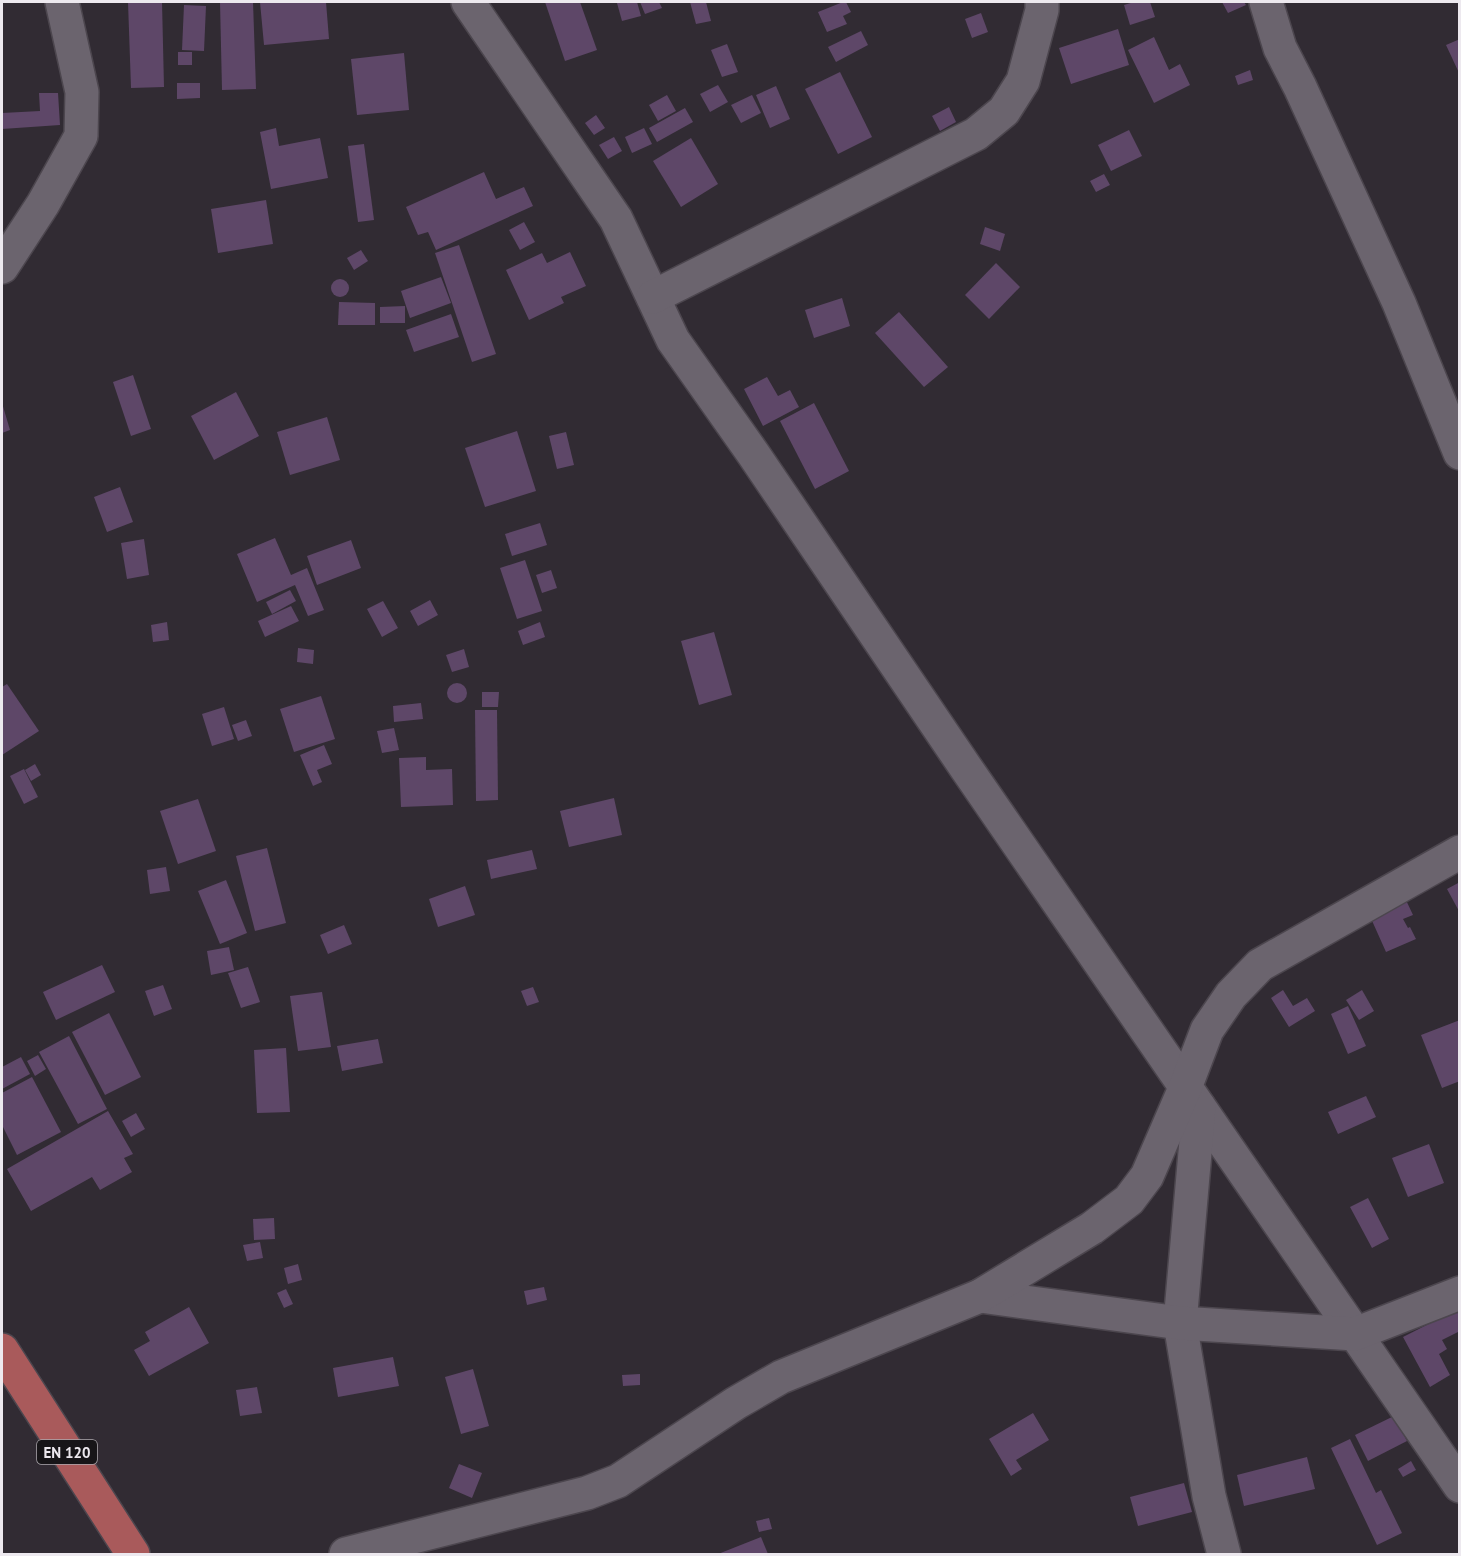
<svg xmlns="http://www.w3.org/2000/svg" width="1461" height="1556" font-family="'PT Sans',sans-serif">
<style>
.building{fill:#5e4768}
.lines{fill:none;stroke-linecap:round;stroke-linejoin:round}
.minor-casing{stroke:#4c464e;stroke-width:36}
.major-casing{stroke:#4c464e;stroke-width:36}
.minor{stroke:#6b646e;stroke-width:33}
.major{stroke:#a95a5b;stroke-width:33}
.labels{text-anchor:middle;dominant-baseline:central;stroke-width:6;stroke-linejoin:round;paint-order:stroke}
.shield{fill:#171518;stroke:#ada9ae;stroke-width:1.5}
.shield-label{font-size:15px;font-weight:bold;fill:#ede9ef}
</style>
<rect width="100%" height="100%" fill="#312b33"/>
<!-- building -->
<g class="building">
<path d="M128,2H162L164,87L131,88Z"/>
<path d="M220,2H253L256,89L222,90Z"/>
<path d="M260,2H326L329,39L264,45Z"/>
<path d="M545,2H580L597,50L565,61Z"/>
<path d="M622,2H637L641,16L622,21L617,3Z"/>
<path d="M640,2H659L662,8L645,14Z"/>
<path d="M690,2H706L711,21L696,24Z"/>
<path d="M843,2H846L851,12L843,16L847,24L827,32L818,12Z"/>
<path d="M1134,2H1150L1155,17L1130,25L1124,5Z"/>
<path d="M1222,2H1244L1246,5L1228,13Z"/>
<path d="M184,5L206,6L204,51L182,50Z"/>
<path d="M981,13L988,32L972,38L965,19Z"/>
<path d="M1118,29L1129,65L1071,84L1059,48Z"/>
<path d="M861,31L868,45L836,62L828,47Z"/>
<path d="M1154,37L1169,70L1180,64L1190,85L1154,103L1128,50Z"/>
<path d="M1460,39V75L1446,45Z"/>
<path d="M727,44L738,72L722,77L711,50Z"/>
<rect x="178" y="52" width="14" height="13"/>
<path d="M404,53L409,110L357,115L351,59Z"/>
<path d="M1250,70L1253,80L1238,85L1235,76Z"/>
<path d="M840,72L872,137L838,154L805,89Z"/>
<path d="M177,83H200V98L177,99Z"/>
<path d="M718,85L728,102L710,112L700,94Z"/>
<path d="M776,86L790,119L770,128L756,95Z"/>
<path d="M39,93H58L60,125L2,129V113L40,111Z"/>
<path d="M667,95L676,111L658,121L649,105Z"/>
<path d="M752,95L761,113L741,123L731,105Z"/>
<path d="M949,107L956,122L940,131L932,116Z"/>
<path d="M685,108L693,122L657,142L649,128Z"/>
<path d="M596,115L605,128L594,135L585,123Z"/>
<path d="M276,128L279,146L320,138L328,178L271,189L260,132Z"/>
<path d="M644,128L652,144L632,153L625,137Z"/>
<path d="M1129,130L1142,156L1111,171L1098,145Z"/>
<path d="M614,137L622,151L608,159L599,145Z"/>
<path d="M691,138L718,184L681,207L653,161Z"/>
<path d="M364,144L374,220L358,222L348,146Z"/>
<path d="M484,172L496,199L524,187L533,206L436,250L428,232L418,235L406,207Z"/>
<path d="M1104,174L1110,185L1096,192L1090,181Z"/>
<path d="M266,200L273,244L218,253L211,209Z"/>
<path d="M524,222L535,242L520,250L509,230Z"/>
<path d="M985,227L1005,234L1000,251L980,244Z"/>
<path d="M459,245L496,354L472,362L435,253Z"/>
<path d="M361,250L368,261L354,270L347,258Z"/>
<path d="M570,252L586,286L561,297L564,303L529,320L506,270L542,253L547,263Z"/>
<path d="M996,263L1020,287L989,319L965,295Z"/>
<path d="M441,277L451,303L410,318L401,291Z"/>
<circle cx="340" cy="288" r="9"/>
<path d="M842,298L850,326L814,338L805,310Z"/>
<path d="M339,302L375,303V325H338Z"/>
<path d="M405,306V323H380V307Z"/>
<path d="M899,312L948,367L924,387L875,333Z"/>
<path d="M451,314L459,337L414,352L406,330Z"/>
<path d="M133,375L151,429L131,436L113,382Z"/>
<path d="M767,377L778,396L790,390L799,407L763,426L744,389Z"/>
<path d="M236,392L259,436L214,460L191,416Z"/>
<path d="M2,403L10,430L2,433Z"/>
<path d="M814,403L849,471L815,489L780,421Z"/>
<path d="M327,417L340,460L290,475L277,432Z"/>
<path d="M517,431L536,491L485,507L465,448Z"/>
<path d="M566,432L574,465L557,469L549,436Z"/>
<path d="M120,487L133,522L107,532L94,497Z"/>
<path d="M540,523L547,545L512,556L505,534Z"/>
<path d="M275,538L291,575L307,568L324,610L308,616L295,585L257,602L237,554Z"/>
<path d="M144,539L149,575L127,579L121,543Z"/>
<path d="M351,540L361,568L317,585L307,556Z"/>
<path d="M525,560L542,611L517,619L500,568Z"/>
<path d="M551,570L557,588L542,593L536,575Z"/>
<path d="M290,590L296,601L272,614L266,602Z"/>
<path d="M430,600L438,615L418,626L410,611Z"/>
<path d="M383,601L398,628L382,637L367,609Z"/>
<path d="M291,606L299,621L265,637L258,621Z"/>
<path d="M167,622L169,640L153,642L151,625Z"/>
<path d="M540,622L545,637L523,645L518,631Z"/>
<path d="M714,632L732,695L699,705L681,641Z"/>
<path d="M298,648L314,650L313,664L297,662Z"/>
<path d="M464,649L469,667L452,672L446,655Z"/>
<circle cx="457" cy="693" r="10"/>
<path d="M7,684L39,731L2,755V687Z"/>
<path d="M482,692H499L498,707H482Z"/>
<path d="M321,696L335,739L294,752L280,709Z"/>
<path d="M421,703L423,719L394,722L393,706Z"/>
<path d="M224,707L234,739L212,746L202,714Z"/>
<path d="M475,710H497L498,800L476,801Z"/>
<path d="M246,720L252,736L238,741L232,725Z"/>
<path d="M394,728L399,750L382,753L377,731Z"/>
<path d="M324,745L332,764L317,770L322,782L313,786L300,755Z"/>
<path d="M426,757V770L452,769L453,805L401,807L399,758Z"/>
<path d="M35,764L41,775L31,781L25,770Z"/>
<path d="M24,769L38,797L24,804L10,776Z"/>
<path d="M614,798L622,835L569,847L560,811Z"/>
<path d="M198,799L216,851L178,864L160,811Z"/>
<path d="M267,848L286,923L255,931L236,856Z"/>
<path d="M532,850L537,869L491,879L487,860Z"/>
<path d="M166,867L170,891L150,894L147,870Z"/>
<path d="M226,880L247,933L220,944L198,891Z"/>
<path d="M1460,882V913L1447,889Z"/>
<path d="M465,886L475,915L438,927L429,899Z"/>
<path d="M1405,898L1413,915L1403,919L1408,928L1410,927L1416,939L1386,952L1369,914Z"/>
<path d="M344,925L352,944L328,954L320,935Z"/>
<path d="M229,947L234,970L211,975L207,951Z"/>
<path d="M102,965L115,992L56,1020L43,992Z"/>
<path d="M248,967L260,1002L241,1008L228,973Z"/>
<path d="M163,985L172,1009L154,1016L145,991Z"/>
<path d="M533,987L539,1002L527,1006L521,991Z"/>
<path d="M1283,990L1293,1006L1307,998L1315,1011L1289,1027L1271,998Z"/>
<path d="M1362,990L1374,1011L1359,1020L1346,1000Z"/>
<path d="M322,992L331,1047L298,1051L290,996Z"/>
<path d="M1348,1006L1366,1046L1348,1054L1331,1014Z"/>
<path d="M109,1013L141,1077L105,1095L72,1032Z"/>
<path d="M1460,1020V1081L1442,1088L1421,1035Z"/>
<path d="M69,1036L107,1109L78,1124L39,1052Z"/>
<path d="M378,1039L383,1063L342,1071L337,1046Z"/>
<path d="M286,1048L290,1112L257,1113L254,1050Z"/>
<path d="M38,1055L46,1069L35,1076L27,1061Z"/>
<path d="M21,1057L30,1074L2,1089V1067Z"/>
<path d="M32,1077L61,1132L17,1155L2,1125V1093Z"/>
<path d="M1366,1096L1376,1117L1338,1134L1328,1112Z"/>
<path d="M108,1111L133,1154L124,1158L132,1172L100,1190L92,1177L31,1211L7,1169Z"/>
<path d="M136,1113L145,1129L131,1137L122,1121Z"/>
<path d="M1429,1144L1444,1183L1408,1197L1392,1158Z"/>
<path d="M1368,1198L1389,1239L1372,1248L1350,1207Z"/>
<path d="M274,1218L275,1239L254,1240L253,1219Z"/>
<path d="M260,1242L263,1258L247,1261L243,1245Z"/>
<path d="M298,1264L302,1280L288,1284L284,1268Z"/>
<path d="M544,1287L547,1300L527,1305L524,1291Z"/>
<path d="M286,1289L293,1304L284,1308L277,1293Z"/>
<path d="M189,1307L209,1343L149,1376L134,1350L150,1341L145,1332Z"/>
<path d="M1460,1308V1331L1442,1340L1447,1349L1439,1354L1450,1375L1430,1387L1403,1337Z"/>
<path d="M393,1357L399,1386L338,1397L333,1368Z"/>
<path d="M473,1369L489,1426L461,1434L445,1377Z"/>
<path d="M640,1374V1385L623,1386L622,1375Z"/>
<path d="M257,1387L262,1413L240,1416L236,1390Z"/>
<path d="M1033,1413L1049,1440L1016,1460L1022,1469L1011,1476L989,1439Z"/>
<path d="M1394,1416L1407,1441L1368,1461L1355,1435Z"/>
<path d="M1350,1439L1376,1493L1381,1490L1402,1533L1377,1545L1331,1448Z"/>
<path d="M1307,1457L1315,1489L1244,1506L1237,1475Z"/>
<path d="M1411,1461L1416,1470L1403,1477L1398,1469Z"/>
<path d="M459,1464L482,1473L472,1498L449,1488Z"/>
<path d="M1184,1483L1192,1512L1138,1526L1130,1497Z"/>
<path d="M769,1518L772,1529L759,1532L756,1521Z"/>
<path d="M761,1537L768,1554H718Z"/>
</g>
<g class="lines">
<!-- minor casing -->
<g class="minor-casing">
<g id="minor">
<path d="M468,2L616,219L673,340L754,455L966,768L1460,1486"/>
<path d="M1266,2L1280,48L1300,87L1399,303L1460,453"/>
<path d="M2,267L43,204L81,136L82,92L62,2"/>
<path d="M653,297L976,134L1004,111L1023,81L1042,10V2"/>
<path d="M1199,1107L1180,1323L1209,1496L1224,1554"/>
<path d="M980,1296L1180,1323L1355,1334L1460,1293"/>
<path d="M346,1554L587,1493L618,1481L736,1403L781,1377L980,1296L1092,1228L1129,1200L1147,1176L1185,1088L1207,1030L1231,995L1260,965L1460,852"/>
</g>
</g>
<!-- major casing -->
<g class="major-casing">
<path id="major" d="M2,1350L133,1554"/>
</g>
<!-- minor -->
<use href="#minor" class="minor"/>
<!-- major -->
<use href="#major" class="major"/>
</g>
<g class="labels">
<!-- shield labels -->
<rect class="shield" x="37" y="1440" width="60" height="24" rx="4.5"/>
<g class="shield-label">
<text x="67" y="1452">EN 120</text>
</g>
</g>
<!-- border -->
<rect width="1461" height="1556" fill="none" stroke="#ede9ef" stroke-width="6"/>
</svg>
